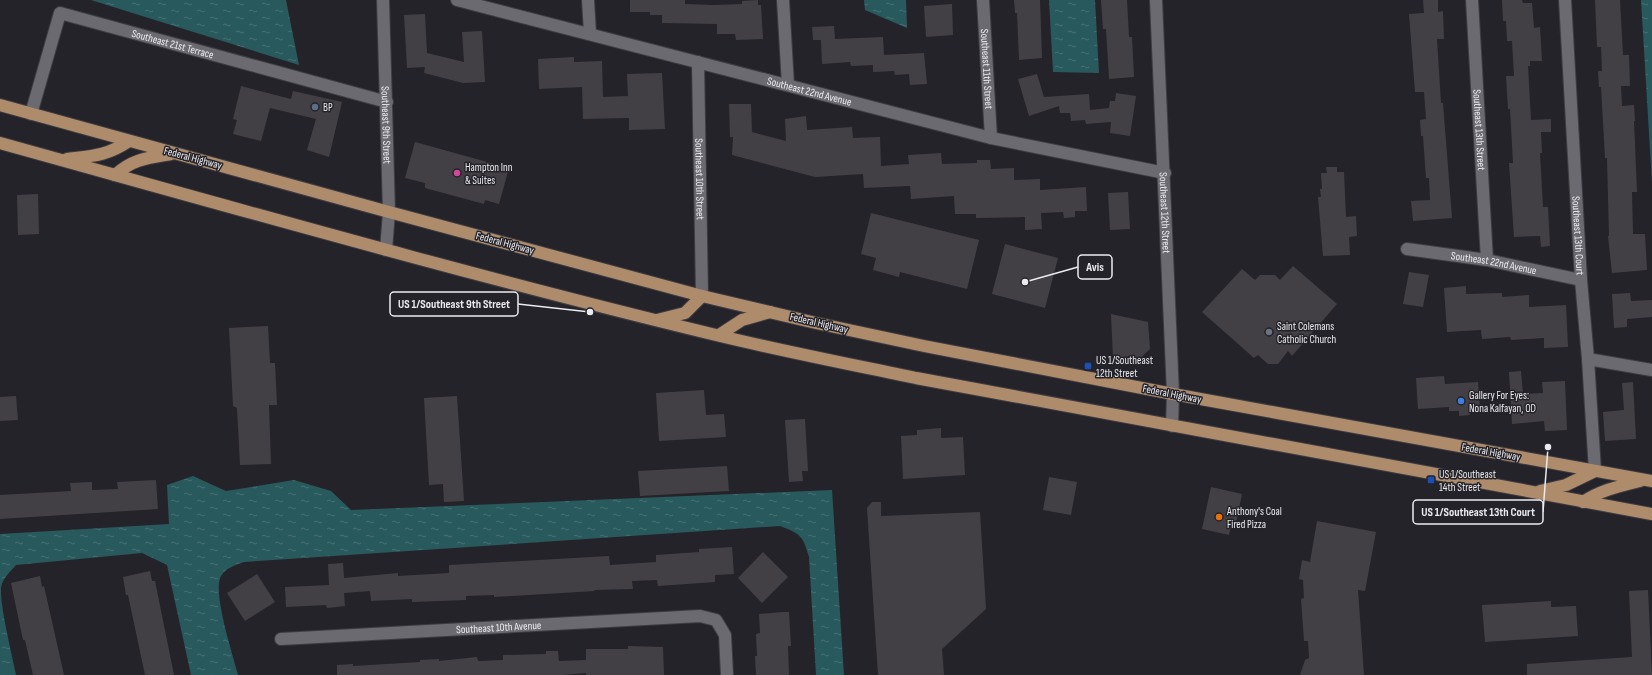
<svg xmlns="http://www.w3.org/2000/svg" width="1652" height="675" font-family="'Sofia Sans Condensed',sans-serif">
<style>
.water{fill:url(#water-ripples)}
.building{fill:#434045}
.lines{fill:none;stroke-linecap:round;stroke-linejoin:round}
.street-casing{stroke:#3e3d42;stroke-width:14}
.primary-casing{stroke:#3e3d42;stroke-width:14}
.street{stroke:#6b6a71;stroke-width:12}
.primary{stroke:#ae8c6b;stroke-width:12}
.service-dot{fill:#5c6f8a;stroke:#242329;stroke-width:1.5}
.hotel-dot{fill:#d1479c;stroke:#242329;stroke-width:1.5}
.worship-dot{fill:#6b7280;stroke:#242329;stroke-width:1.5}
.transit-dot{fill:#1a4fb4;stroke:#242329;stroke-width:1.5}
.shop-dot{fill:#3f7fe0;stroke:#242329;stroke-width:1.5}
.food-dot{fill:#e8710a;stroke:#242329;stroke-width:1.5}
.labels{text-anchor:middle;dominant-baseline:central;stroke-width:3;stroke-linejoin:round;paint-order:stroke}
.street-label{font-size:11px;fill:#ebebef;stroke:#242329}
.poi-label{font-size:11px;fill:#ebebef;stroke:#242329;text-anchor:start}
.leader{fill:none;stroke:#ebebef;stroke-width:1.5}
.callout-dot{fill:#ebebef;stroke:#242329;stroke-width:1.5}
.callout{fill:#242329;stroke:#ebebef;stroke-width:1.5}
.callout-label{font-size:12px;text-anchor:middle;font-weight:bold;fill:#ebebef}
</style>
<defs>
<pattern id="water-ripples" width="26" height="14" patternUnits="userSpaceOnUse"><rect width="26" height="14" fill="#28595d"/><path d="M2 4q2-2 4 0t4 0M15 11q2-2 4 0t4 0" fill="none" stroke="#477175"/></pattern>
</defs>
<rect width="100%" height="100%" fill="#242329"/>
<!-- water -->
<g class="water">
<path d="M91,0H286L299,65Z"/>
<path d="M864,0H906L907,28L865,10Z"/>
<path d="M1049,0H1095L1099,73L1053,72Z"/>
<path d="M1641,0H1652V183Z"/>
<path d="M193,476L226,491L294,480L331,491L351,510L832,490L844,675H816L809,557C803,536 801,534 780,526L244,562C235,565 226,568 221,576C212,592 233,655 238,675H191L167,565L142,553L16,565C10,572 2,579 1,588C0,608 12,654 16,675H0V534L169,524L167,485Z"/>
</g>
<!-- building -->
<g class="building">
<path d="M630,0H685V4L714,5L742,4V1L758,0V5H761L763,39L736,40L735,34H717V24L662,23V15H650V12H630Z"/>
<path d="M1014,0H1040L1042,58L1019,60L1017,13H1015Z"/>
<path d="M1101,0H1127L1129,37H1132L1134,77L1109,79L1106,29H1103Z"/>
<path d="M1423,0H1438V12L1443,11L1444,39H1437L1441,103H1443L1452,218L1413,221L1411,201L1430,200L1429,178H1426L1423,136H1421L1420,120L1426,119L1424,92H1415L1409,14L1424,13Z"/>
<path d="M1502,0H1522L1523,3H1532L1534,28L1540,27L1542,61H1530V66H1528L1531,120L1551,119V132H1541L1542,153H1540L1543,207H1548L1550,246L1541,247L1540,236L1514,237L1509,163H1513L1510,109H1508L1506,76H1514L1512,41H1507L1506,21H1503Z"/>
<path d="M1595,0H1620L1623,55H1629L1630,86H1621L1622,106L1634,105L1635,121H1634L1637,192H1632L1633,234H1645L1647,270L1612,273L1608,236H1609L1607,158H1605L1601,87H1599L1598,71H1602L1601,47H1597Z"/>
<path d="M952,4L953,35L926,37L924,6Z"/>
<path d="M425,14L427,53L464,62L462,32L482,31L485,82L463,83L424,73L425,67L407,68L404,15Z"/>
<path d="M834,26L835,39L883,37L884,55L924,53L927,84L910,85L909,74L895,75L894,71L873,72V65L851,66L850,62L822,64L821,40H813L812,27Z"/>
<path d="M574,57V62L602,61L603,97L628,96L627,74L662,73L665,129L629,130V118L583,119L582,87L539,89L538,59Z"/>
<path d="M1037,74L1044,97L1089,94L1090,110L1109,108L1110,101H1115L1116,93L1136,96L1130,136L1110,133L1111,122L1086,124L1085,120L1071,121L1070,113H1060L1059,106L1029,116L1018,79Z"/>
<path d="M241,86L291,99L293,91L342,102L329,157L307,150L316,119L270,108L261,141L233,134L237,120L233,119Z"/>
<path d="M729,104H751L752,132L786,141L785,119L806,116L807,130L852,127L853,138L880,137L881,166L909,164L908,155L941,153L942,164L977,163V160H990L991,169L1014,168V180L1040,179V190L1086,187L1087,211H1075V217L1064,218L1063,212L1041,213L1042,229L1025,230V217L976,218V214H955L954,196L911,199L910,186L864,188L863,174L815,177L732,155L733,137H730Z"/>
<path d="M415,142L509,168L499,204L485,200L484,204L425,188V183L405,178Z"/>
<path d="M1326,167H1337V172H1344L1346,217L1356,216L1357,236L1349,237L1350,255L1323,256L1318,197H1321L1320,189H1322L1321,173H1327Z"/>
<path d="M1128,192L1130,229L1110,230L1108,193Z"/>
<path d="M38,194L39,234L18,235L17,195Z"/>
<path d="M871,213L979,240L967,289L900,272L899,277L873,270L876,258L861,254Z"/>
<path d="M1005,244L1058,258L1045,308L992,294Z"/>
<path d="M1293,266L1337,304L1292,356L1288,351L1278,364H1268L1258,355L1254,358L1202,312L1242,269L1255,280L1260,275H1275L1280,280Z"/>
<path d="M1409,272L1429,275L1423,307L1403,304Z"/>
<path d="M1466,286V294L1502,293V297L1529,295V307L1566,305L1568,347L1544,348V338L1511,340L1510,337L1482,339L1481,330L1447,332L1444,288Z"/>
<path d="M1630,293L1631,301L1652,300V317L1627,319V327L1614,328L1612,294Z"/>
<path d="M1111,314L1148,322L1150,349L1135,363L1113,357Z"/>
<path d="M268,326L270,363H275L277,405H269L271,464L240,465L237,408L233,406L229,328Z"/>
<path d="M1521,371L1523,394L1543,393L1542,382L1565,381L1567,430L1545,431L1544,421L1512,424L1509,372Z"/>
<path d="M1444,376L1445,384L1478,382L1480,409L1469,410L1470,415L1459,416V411H1449V407L1418,409L1416,378Z"/>
<path d="M1633,382L1636,439L1605,441L1603,412L1624,410L1622,383Z"/>
<path d="M704,390L706,415L724,414L726,437L659,441L656,393Z"/>
<path d="M16,396L18,420L0,421V397Z"/>
<path d="M457,396L464,501L444,502L443,484L429,485L424,398Z"/>
<path d="M805,419L808,471H802L803,481L789,482L785,420Z"/>
<path d="M941,428V438L963,437L965,475L903,479L901,436L917,435V430Z"/>
<path d="M727,466L729,491L640,496L638,471Z"/>
<path d="M1049,477L1077,482L1071,515L1043,510Z"/>
<path d="M156,480L158,509L0,519V495L71,491L70,483L92,482V490L118,489L117,482Z"/>
<path d="M1211,487L1242,494L1236,523L1232,522L1229,535L1202,529Z"/>
<path d="M872,502H881V516L980,512L986,609L942,649L944,675H878L867,508Z"/>
<path d="M1317,521L1376,532L1365,591L1358,590L1364,675H1300L1305,660L1309,658L1308,641H1304L1301,599L1304,598L1303,580L1299,579L1302,560L1310,562Z"/>
<path d="M732,547L734,574L715,575V582L658,586L657,580L632,581L633,589L594,590L595,591L494,597V595L466,596V600L412,602V599L371,601L370,591L344,593L345,606L327,608L326,605L286,607L285,587L329,585L328,564L343,563L344,578L398,573V576L449,573V565L574,558L609,556L610,565L656,562V555L699,552V549Z"/>
<path d="M763,552L788,577L762,603L738,578Z"/>
<path d="M150,571L152,581H155L174,675H145L128,595H126L123,577Z"/>
<path d="M257,574L275,602L245,621L227,593Z"/>
<path d="M40,576L42,587L44,586L64,675H33L25,640H23L11,583Z"/>
<path d="M1648,590L1652,675H1527V664L1632,657L1629,591Z"/>
<path d="M1551,601V607L1576,606L1578,636L1485,642L1482,605Z"/>
<path d="M783,612H789L791,646H788L789,675H756L755,656H757L756,634L760,633L759,614Z"/>
<path d="M628,646L663,647L664,675H586V673L563,675H337V665L353,664V666L420,662V660L439,659V661L477,657L478,661L503,660V655L546,654V651H558L559,661L586,660V649H628Z"/>
</g>
<g class="lines">
<!-- street casing -->
<g class="street-casing">
<g id="street">
<path id="s1" d="M383,0L389,212L386,250"/>
<path id="s2" d="M457,0L991,138L1165,173"/>
<path d="M588,0L590,33"/>
<path d="M783,0L788,85"/>
<path id="s3" d="M983,0L991,138"/>
<path id="s4" d="M1156,0L1173,394L1172,426"/>
<path id="s5" d="M1472,0L1487,260"/>
<path id="s6" d="M1565,0L1581,280L1588,359L1595,471"/>
<path id="s7" d="M698,62L702,296"/>
<path id="s8" d="M31,114L60,13L387,102"/>
<path id="s9" d="M1407,249L1487,260L1581,280"/>
<path d="M1588,359L1652,370"/>
<path id="s10" d="M281,639L700,616L716,620L725,635L727,675"/>
</g>
</g>
<!-- primary casing -->
<g class="primary-casing">
<g id="primary">
<path d="M0,105L389,212L702,296L816,323L924,346L1173,394L1652,481"/>
<path d="M0,143C238,209 476,277 716,335C782,351 849,364 916,378L1652,514"/>
<path d="M67,159C92,156 107,156 129,141"/>
<path d="M115,175C133,159 147,158 171,154"/>
<path d="M657,320L685,313L702,296"/>
<path d="M719,335L742,320L770,312"/>
<path d="M1540,491L1566,485L1595,471"/>
<path d="M1583,502C1601,490 1620,486 1640,481"/>
</g>
</g>
<!-- street -->
<use href="#street" class="street"/>
<!-- primary -->
<use href="#primary" class="primary"/>
</g>
<!-- markers -->
<circle class="service-dot" cx="315" cy="107" r="4"/>
<circle class="hotel-dot" cx="457" cy="173" r="4"/>
<circle class="worship-dot" cx="1269" cy="332" r="4"/>
<g class="transit-dot">
<rect x="1084" y="362" width="8" height="8" rx="2"/>
<rect x="1427" y="476" width="8" height="8" rx="2"/>
</g>
<circle class="shop-dot" cx="1461" cy="401" r="4"/>
<circle class="food-dot" cx="1219" cy="517" r="4"/>
<g class="labels">
<!-- street labels -->
<g class="street-label">
<text stroke="none"><textPath href="#s8" startOffset="222">Southeast 21st Terrace</textPath></text>
<text stroke="none"><textPath href="#s3" startOffset="69">Southeast 11th Street</textPath></text>
<text stroke="none"><textPath href="#s2" startOffset="364">Southeast 22nd Avenue</textPath></text>
<text stroke="none"><textPath href="#s1" startOffset="125">Southeast 9th Street</textPath></text>
<text stroke="none"><textPath href="#s5" startOffset="130">Southeast 13th Street</textPath></text>
<text transform="translate(193 158) rotate(15)">Federal Highway</text>
<text stroke="none"><textPath href="#s7" startOffset="117">Southeast 10th Street</textPath></text>
<text stroke="none"><textPath href="#s4" startOffset="213">Southeast 12th Street</textPath></text>
<text stroke="none"><textPath href="#s6" startOffset="236">Southeast 13th Court</textPath></text>
<text transform="translate(505 243) rotate(15)">Federal Highway</text>
<text stroke="none"><textPath href="#s9" startOffset="88">Southeast 22nd Avenue</textPath></text>
<text transform="translate(819 323) rotate(13)">Federal Highway</text>
<text transform="translate(1172 394) rotate(11)">Federal Highway</text>
<text transform="translate(1491 452) rotate(10)">Federal Highway</text>
<text stroke="none"><textPath href="#s10" startOffset="218">Southeast 10th Avenue</textPath></text>
</g>
<!-- poi labels -->
<g class="poi-label">
<text x="323" y="107">BP</text>
<text x="465" y="167">Hampton Inn<tspan x="465" dy="13">&amp; Suites</tspan></text>
<text x="1277" y="326">Saint Colemans<tspan x="1277" dy="13">Catholic Church</tspan></text>
<text x="1096" y="360">US 1/Southeast<tspan x="1096" dy="13">12th Street</tspan></text>
<text x="1469" y="395">Gallery For Eyes:<tspan x="1469" dy="13">Nona Kalfayan, OD</tspan></text>
<text x="1439" y="474">US 1/Southeast<tspan x="1439" dy="13">14th Street</tspan></text>
<text x="1227" y="511">Anthony's Coal<tspan x="1227" dy="13">Fired Pizza</tspan></text>
</g>
</g>
<!-- callouts -->
<path class="leader" d="M1025 282L1078 267M590 312L518 304M1548 447L1543 512"/>
<g class="callout-dot">
<circle cx="1025" cy="282" r="4"/>
<circle cx="590" cy="312" r="4"/>
<circle cx="1548" cy="447" r="4"/>
</g>
<g class="callout">
<rect x="1078" y="255" width="34" height="24" rx="4"/>
<rect x="390" y="292" width="128" height="24" rx="4"/>
<rect x="1413" y="500" width="130" height="24" rx="4"/>
</g>
<g class="callout-label">
<text x="1095" y="271">Avis</text>
<text x="454" y="308">US 1/Southeast 9th Street</text>
<text x="1478" y="516">US 1/Southeast 13th Court</text>
</g>
</svg>
